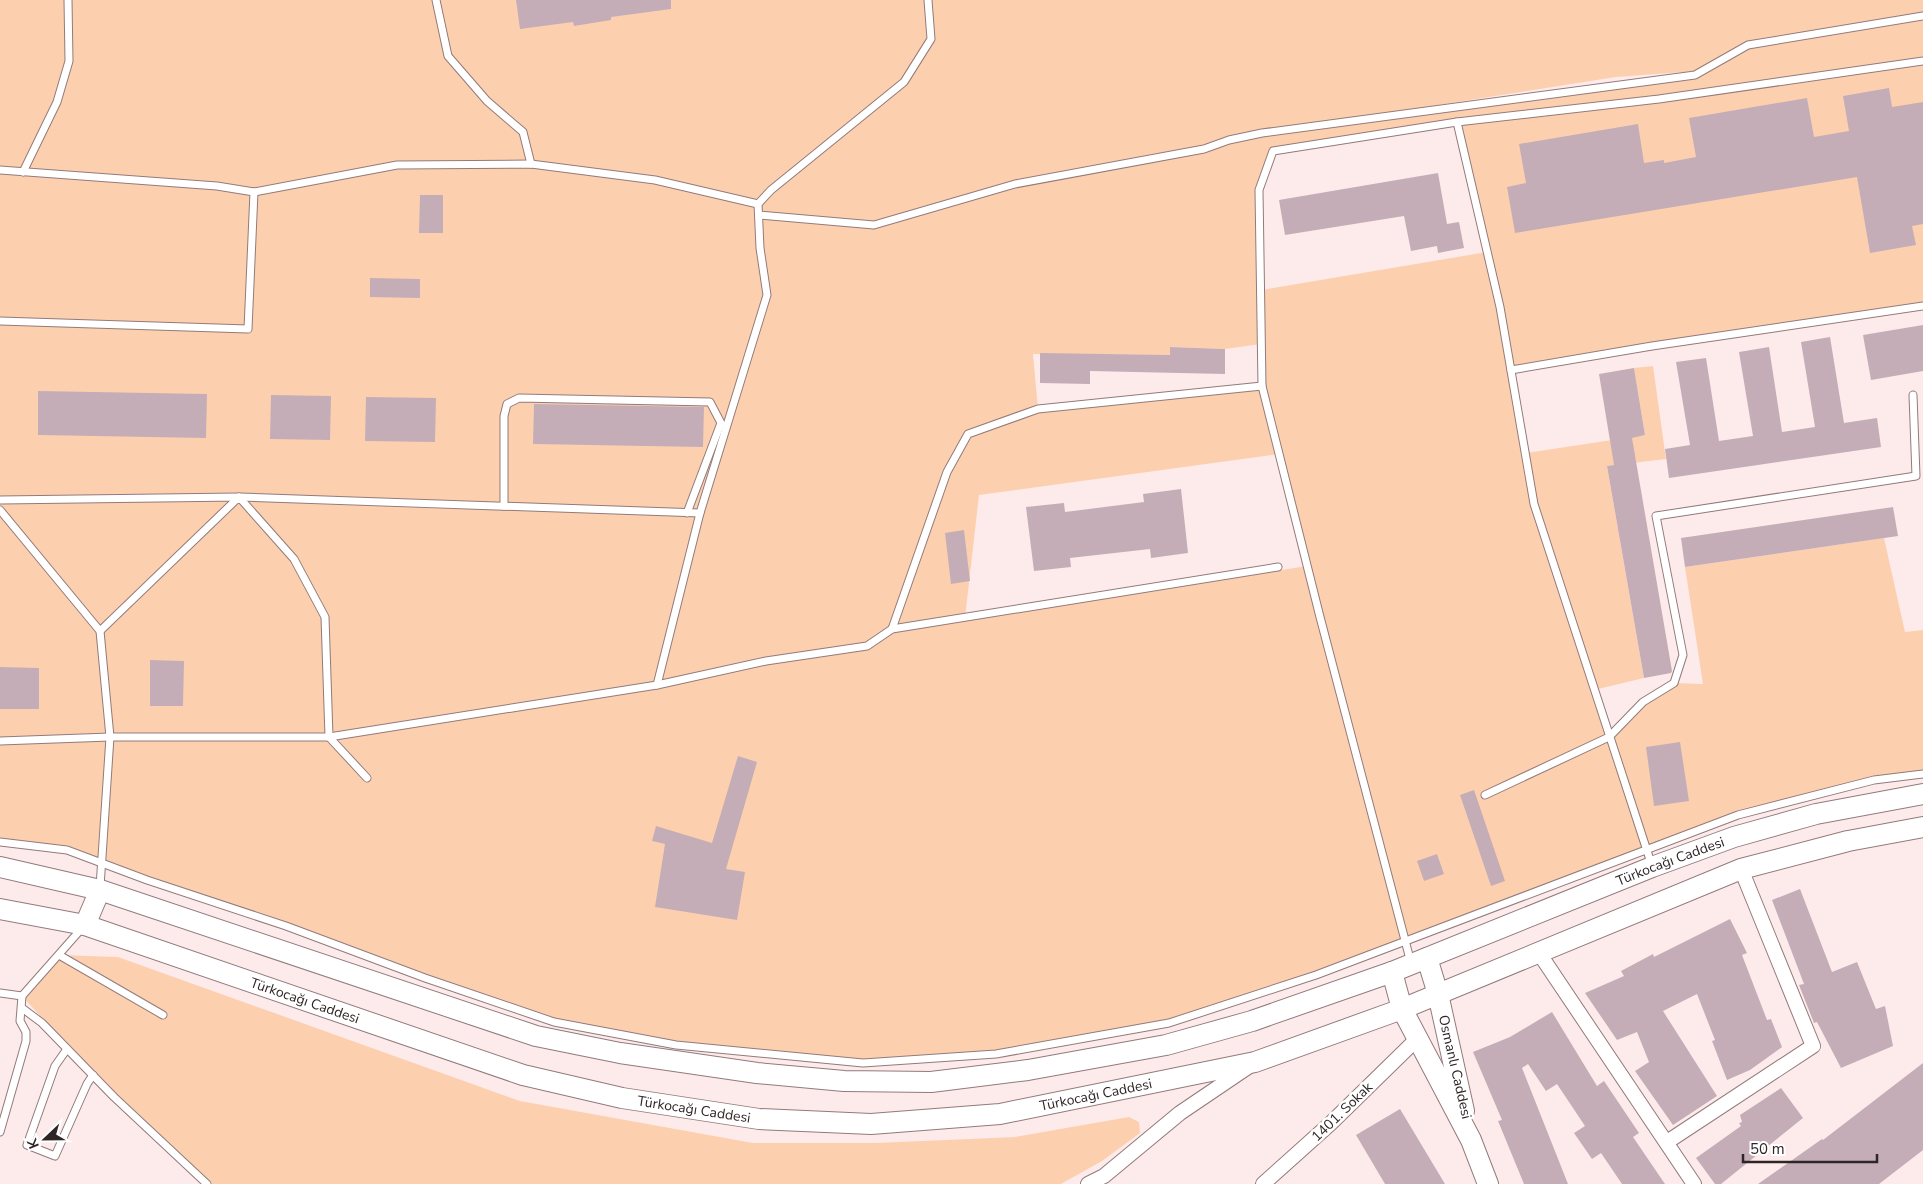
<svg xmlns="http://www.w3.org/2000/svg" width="1923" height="1184" font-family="'Nunito Sans',sans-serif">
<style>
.green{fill:#fcd0af;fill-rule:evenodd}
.building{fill:#c5adb7}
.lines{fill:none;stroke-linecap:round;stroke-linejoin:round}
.lane-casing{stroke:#937a7b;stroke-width:9}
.street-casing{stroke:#937a7b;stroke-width:16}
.secondary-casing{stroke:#937a7b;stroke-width:22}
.lane{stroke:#fff;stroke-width:7}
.street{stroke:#fff;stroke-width:14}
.secondary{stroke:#fff;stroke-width:20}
.labels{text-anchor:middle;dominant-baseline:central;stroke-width:5;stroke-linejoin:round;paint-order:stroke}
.street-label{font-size:14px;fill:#2f2526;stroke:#fff}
</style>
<rect width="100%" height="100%" fill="#fdebec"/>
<!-- green -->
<g class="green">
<path d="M0,0H1923V307L1511,370L1526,453L1645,435L1634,368L1653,366L1666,459L1607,466L1644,678L1594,690L1609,737L1643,702L1674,683L1703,684L1685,567L1884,538L1905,632L1923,630V774L1874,780L1738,815L1405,941L1169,1023L996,1054L863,1063L676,1045L554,1022L67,850L0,842ZM1698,71L1692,76L1285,129L1616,77ZM1457,123L1487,252L1261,290L1259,190L1273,151ZM1261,344L1262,386L1038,409L1033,354L1170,355L1171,347L1225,349ZM1279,454L1307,566L965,618L979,495Z"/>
<path d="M59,955L118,957L520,1101L753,1143H876L1015,1137L1129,1117L1139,1122L1140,1133L1102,1161L1061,1184H207L114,1097L22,996Z"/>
</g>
<!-- building -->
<g class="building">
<path d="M516,0H671V9L611,17V20L574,26L573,22L520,29Z"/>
<path d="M1889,88L1892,107L1923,102V224L1912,226L1916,245L1870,253L1857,177L1515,233L1507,187L1526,183L1519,144L1638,124L1644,163L1664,160V163L1696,157L1689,118L1807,98L1814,137L1849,131L1843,96Z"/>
<path d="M1438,173L1447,224L1459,222L1464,248L1438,253L1437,246L1411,251L1404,216L1285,235L1279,200Z"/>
<path d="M420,195H443V233H419Z"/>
<path d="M370,278L420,279V298L370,297Z"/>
<path d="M1923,325V371L1871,380L1863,335Z"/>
<path d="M1830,337L1844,423L1877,418L1881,447L1669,478L1665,449L1690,445L1676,362L1706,358L1719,441L1753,436L1739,352L1769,347L1782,432L1815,427L1801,342Z"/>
<path d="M1170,347L1225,349V374L1090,371V384L1040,383V353L1170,355Z"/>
<path d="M1634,368L1645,435L1632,438L1672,671L1671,673L1644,678L1607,466L1614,465L1599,374Z"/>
<path d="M38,391L207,394L206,438L38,435Z"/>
<path d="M271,395L331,396L330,440L270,439Z"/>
<path d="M366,397L436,398L435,442L365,441Z"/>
<path d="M534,404L704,407L703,447L533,444Z"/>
<path d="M1181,489L1188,553L1151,558L1150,549L1070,558L1071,567L1034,571L1026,507L1064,503L1065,512L1144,502L1143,494Z"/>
<path d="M1893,507L1898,536L1685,567L1681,538Z"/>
<path d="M964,530L970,581L951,584L945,533Z"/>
<path d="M150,660L184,661L183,706H150Z"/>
<path d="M0,667L39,668V709H0Z"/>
<path d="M1680,742L1689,801L1654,806L1646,747Z"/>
<path d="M738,756L757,762L726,869L745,872L737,920L655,907L665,844L652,841L656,826L712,843Z"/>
<path d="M1474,790L1505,881L1491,886L1460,795Z"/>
<path d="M1437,854L1444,874L1424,881L1417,861Z"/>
<path d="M1800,889L1832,972L1857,962L1876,1009L1885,1006L1893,1046L1841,1068L1817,1022L1814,1023L1799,985L1804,984L1772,900Z"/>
<path d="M1730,919L1747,953L1742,955L1767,1020L1771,1019L1782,1047L1750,1070L1727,1080L1712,1041L1715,1040L1697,994L1663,1011L1717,1096L1673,1125L1635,1071L1649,1062L1637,1032L1617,1040L1585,993L1624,976L1621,971L1653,954L1654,957Z"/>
<path d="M1552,1012L1597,1086L1604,1081L1639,1133L1633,1137L1665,1184H1622L1601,1153L1592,1159L1574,1133L1585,1126L1557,1084L1546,1091L1528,1064L1522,1068L1568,1184H1524L1498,1121L1502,1120L1473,1052L1510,1037Z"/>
<path d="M1923,1063V1150L1879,1184H1758L1822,1139L1823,1140Z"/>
<path d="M1781,1088L1803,1118L1721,1184H1715L1696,1158L1741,1126L1739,1123L1742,1122L1740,1115Z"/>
<path d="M1400,1109L1445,1184H1385L1356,1135Z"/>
</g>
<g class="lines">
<!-- lane casing -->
<g class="lane-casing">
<g id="lane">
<path d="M436,0L448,56L487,101L523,132L531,164"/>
<path d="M1457,122L1500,307L1534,504L1652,866"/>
<path d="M0,170L217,186L254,192L397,165L531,164L655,180L758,204"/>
<path d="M23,172L57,102L69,61L68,0"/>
<path d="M759,215L874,225L1015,184L1204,149L1229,140L1262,133L1695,75L1748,45L1923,16"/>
<path d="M0,321L248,329L254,192"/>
<path d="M1511,370L1652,346L1923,306"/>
<path d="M0,500L239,497L700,513"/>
<path d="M504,506V416L507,404L519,398L710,402L721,423L687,513"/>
<path d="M0,510L100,631L110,737L100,887"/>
<path d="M892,629L947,472L968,434L1038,409L1262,386"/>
<path d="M100,631L239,497L294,559L325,617L329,737L367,778"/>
<path d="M657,685L700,513L767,295L760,248L758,204L771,190L904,82L931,39L928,0"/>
<path d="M0,741L110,737H329L657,685L766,661L867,646L892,629L1278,567"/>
<path d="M1485,795L1609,737L1643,702L1674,683L1683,655L1656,516L1916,476L1913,395"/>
<path d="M0,842L67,850L147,880L286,926L425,978L554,1022L676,1045L863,1063L996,1054L1169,1023L1316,975L1738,815L1874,780L1923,774"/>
<path d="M59,955L163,1015"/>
<path d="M1411,963L1320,617L1262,386L1259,190L1273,151L1457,122L1659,99L1923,61"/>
<path d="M0,993L22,996"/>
<path d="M22,1008L42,1023L114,1097L207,1184"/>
<path d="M67,1049L55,1066L27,1145L55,1156L87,1084L93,1075"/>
<path d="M0,1132L26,1041V1032L20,1021L22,996L83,927"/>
</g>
</g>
<!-- street casing -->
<g class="street-casing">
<g id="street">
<path d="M1539,953L1694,1184"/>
<path d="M1667,1142L1813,1046L1741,869"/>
<path d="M1088,1184L1104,1176L1180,1113L1248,1067"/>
<path d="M1263,1184L1331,1123L1419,1037"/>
</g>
</g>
<!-- secondary casing -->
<g class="secondary-casing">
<g id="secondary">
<path id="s1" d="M0,867L100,890L536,1036L620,1053L757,1073L844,1081L931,1082L1028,1070L1166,1045L1252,1021L1392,972L1652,867L1734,837L1816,814L1923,794"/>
<path id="s2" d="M0,909L85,925L523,1075L622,1098L759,1119L871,1124L1000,1114L1255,1062L1402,1009L1741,869L1848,841L1923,827"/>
<path d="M85,925L100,890"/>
<path d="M1427,958L1438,994L1464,1111"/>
<path d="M1392,972L1402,1009L1471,1140L1488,1184"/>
</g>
</g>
<!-- lane -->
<use href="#lane" class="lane"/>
<!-- street -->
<use href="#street" class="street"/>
<!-- secondary -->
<use href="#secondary" class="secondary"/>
</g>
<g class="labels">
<!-- street labels -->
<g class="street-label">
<text stroke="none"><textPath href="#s1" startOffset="1736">Türkocağı Caddesi</textPath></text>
<text stroke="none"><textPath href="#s2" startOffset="319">Türkocağı Caddesi</textPath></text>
<text transform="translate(1455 1067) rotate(77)">Osmanlı Caddesi</text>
<text stroke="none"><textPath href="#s2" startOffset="1129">Türkocağı Caddesi</textPath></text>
<text stroke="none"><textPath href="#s2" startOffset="724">Türkocağı Caddesi</textPath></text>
<text transform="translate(1342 1112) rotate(-44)">1401. Sokak</text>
</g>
</g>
<!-- north arrow -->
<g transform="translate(45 1139) rotate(248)" stroke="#ffffff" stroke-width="4" paint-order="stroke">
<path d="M0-4L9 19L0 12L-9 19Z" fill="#2f2526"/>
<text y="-8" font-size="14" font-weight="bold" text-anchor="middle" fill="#2f2526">K</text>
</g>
<!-- scale -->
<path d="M1743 1154v8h134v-8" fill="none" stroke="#2f2526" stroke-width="2.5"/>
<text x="1750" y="1154" font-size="15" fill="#2f2526" stroke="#ffffff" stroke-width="4" paint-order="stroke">50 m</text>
</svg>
